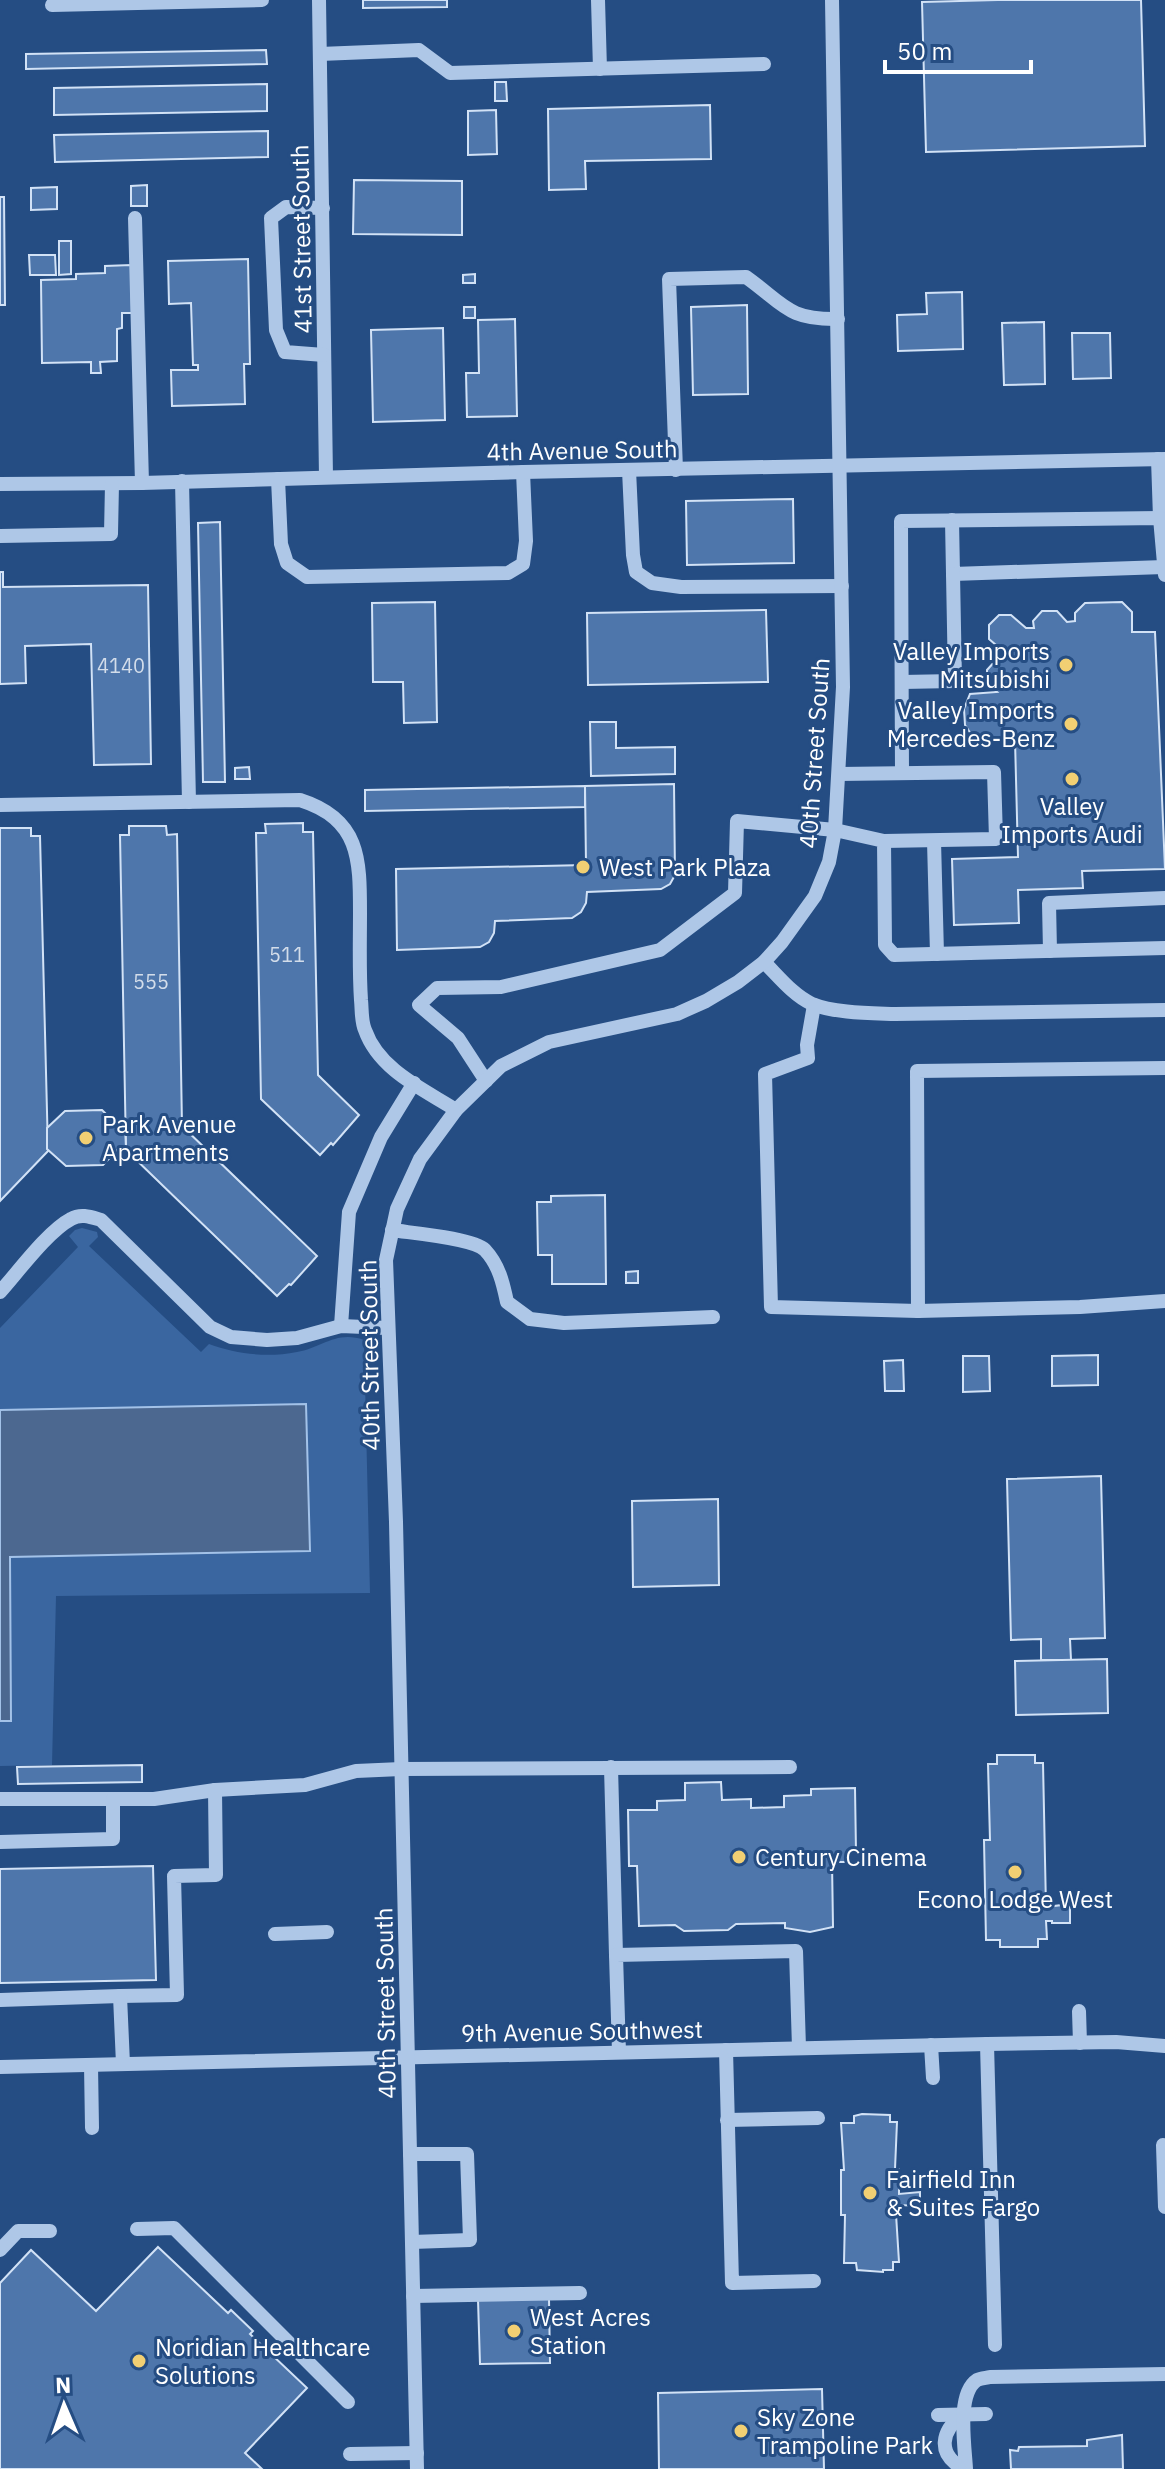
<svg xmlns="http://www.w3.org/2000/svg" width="1165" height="2469" font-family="'IBM Plex Sans',sans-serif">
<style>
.green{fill:#3a66a0}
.water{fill:#4c6890;stroke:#a3c2e8;stroke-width:2}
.building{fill:#4e76ab;stroke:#d2e2f6;stroke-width:2}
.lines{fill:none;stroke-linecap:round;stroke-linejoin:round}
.minor{stroke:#aec7e7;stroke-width:14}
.poi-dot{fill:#f1cf73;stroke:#254d83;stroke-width:3}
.labels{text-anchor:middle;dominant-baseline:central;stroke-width:6;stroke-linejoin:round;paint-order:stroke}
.number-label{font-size:20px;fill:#d3ddea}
.street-label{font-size:24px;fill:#fff;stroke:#254d83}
.poi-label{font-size:24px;fill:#fff;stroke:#254d83;text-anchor:start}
</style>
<rect width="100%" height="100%" fill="#254d83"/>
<!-- green -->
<path class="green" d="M82,1228L97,1232L98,1237L89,1246L201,1352L209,1344C236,1354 267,1358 297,1352C322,1348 336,1330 364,1340L370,1593L56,1596L52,1765L0,1766V1328L78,1247L69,1236L75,1230Z"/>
<!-- water -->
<path class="water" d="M306,1404L310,1551L10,1557L11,1721H0V1410Z"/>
<!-- building -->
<g class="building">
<path d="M363,0H447V7L363,8Z"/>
<path d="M998,0H1141L1145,146L926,152L922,2Z"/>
<path d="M266,50L267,64L26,69V54Z"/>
<path d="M495,82H506L507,101H495Z"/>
<path d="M267,84V111L54,115V88Z"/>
<path d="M710,105L711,159L585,161L586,189L549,190L548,109Z"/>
<path d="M496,110L497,154L468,155V111Z"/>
<path d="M268,131V157L55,162L54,135Z"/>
<path d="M354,180L462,181V235L353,234Z"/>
<path d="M147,185V206H131V186Z"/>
<path d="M57,187V209L31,210V188Z"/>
<path d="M0,197H4L5,305H0Z"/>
<path d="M59,241H71V274L59,275Z"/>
<path d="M29,255H55L56,275H30Z"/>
<path d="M248,259L250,364H244L245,404L172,406L171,370H198V365H193L191,303L169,304L168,261Z"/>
<path d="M131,265L132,313H122V328L117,329V361L100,362L101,373H91V362L42,363L41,280L76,279V274L105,273V266Z"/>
<path d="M475,274V283H463V275Z"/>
<path d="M962,292L963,349L898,351L897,315L927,314L926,293Z"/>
<path d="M747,305L748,394L693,395L691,307Z"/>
<rect x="464" y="307" width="11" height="11"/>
<path d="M515,319L517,416L467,417L466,373H479L478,320Z"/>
<path d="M1044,322L1045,384L1004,385L1002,323Z"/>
<path d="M443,328L445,420L373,422L371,330Z"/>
<path d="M1072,333H1110L1111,378L1073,379Z"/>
<path d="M793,499L794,563L687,565L686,501Z"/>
<path d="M220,522L225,782H203L198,523Z"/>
<path d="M0,572H3V587L148,585L151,764L94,765L91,644L25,646L26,683L0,684Z"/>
<path d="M435,602L437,722L404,723L403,682H373L372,603Z"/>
<path d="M1122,602L1132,612V632H1155L1165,869L1082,871L1083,888L1018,890L1019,923L954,925L952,859L1018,857L1015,740H975L965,725L964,709L970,694L997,692L987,683V670L996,660H1003V651L989,639V625L999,615H1011L1026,628H1034L1033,621L1042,611H1057L1067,622L1075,621V613L1085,603Z"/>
<path d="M766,610L768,682L588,685L587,613Z"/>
<path d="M590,722H616V748L675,747V774L591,776Z"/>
<path d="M249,767L250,779H235V768Z"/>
<path d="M674,784L675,875L670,884L661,889L587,892L586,903L581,912L572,918L495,921L494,933L489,942L480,947L397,950L396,869L586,865L585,786Z"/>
<path d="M585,786V807L365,811V790Z"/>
<path d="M303,823V832H313L318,1075L359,1115L333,1145L331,1143L320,1155L261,1099L256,833H266L265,824Z"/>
<path d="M129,826H166L167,835L177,834L182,1126L317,1256L291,1285L289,1284L277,1296L126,1150L120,835H129Z"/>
<path d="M0,828H31V836H40L48,1151L0,1201Z"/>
<path d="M102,1110L118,1126H125L126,1148H119L103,1165L66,1166L47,1149V1128L65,1111Z"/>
<path d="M605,1195L606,1284H552V1255H538L537,1202H551V1196Z"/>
<path d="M638,1271V1283H626V1272Z"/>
<path d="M1098,1355V1385L1052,1386V1356Z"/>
<path d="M963,1356H989L990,1391L963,1392Z"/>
<path d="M903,1360L904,1391H885L884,1361Z"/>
<path d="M1101,1476L1105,1638L1070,1639L1071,1660H1041V1639L1011,1640L1007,1479Z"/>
<path d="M718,1499L719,1585L633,1587L632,1501Z"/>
<path d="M1107,1659L1108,1713L1016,1715L1015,1661Z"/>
<path d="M997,1755H1035V1763H1043L1046,1907L1070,1904V1923H1052V1921H1046L1047,1939H1038V1947H1000V1940H986L984,1840H990L988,1764H997Z"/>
<path d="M142,1765V1782L18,1784L17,1767Z"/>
<path d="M721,1782L722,1800L751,1799V1808L784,1807V1796L811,1795V1789L855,1788L856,1852H850V1862H832L833,1927L810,1932L785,1928V1923L736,1924L728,1930L684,1931L675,1925L639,1926L637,1866H629L628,1810H657V1801L685,1800V1783Z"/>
<path d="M153,1866L156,1980L0,1983V1869Z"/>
<path d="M862,2114L890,2115V2122H897L895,2169H899V2194L920,2192V2206L899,2205L900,2214H896L899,2262H893V2270H883V2272L857,2270L856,2263H844L845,2215H841V2170H844L841,2123H854V2116Z"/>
<path d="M158,2247L228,2313L231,2310L253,2331L250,2334L307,2388L245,2453L262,2469H0V2283L31,2250L96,2311Z"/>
<path d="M549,2298L550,2363L480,2364L478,2300Z"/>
<path d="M822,2389L824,2469H659L658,2393Z"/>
<path d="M1122,2435L1123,2469H1011L1010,2450L1018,2451L1019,2447L1087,2446V2440Z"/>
</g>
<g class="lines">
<!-- minor -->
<g class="minor">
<path d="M319,0L326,477"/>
<path d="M598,0L600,69"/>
<path d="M52,5L262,0"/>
<path d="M320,54L419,50L450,73L764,64"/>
<path d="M323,208L286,207L271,218L276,330L285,352L324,355"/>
<path d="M135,218L142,483"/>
<path d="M1158,459L1160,518H1165"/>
<path d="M629,470L633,555L636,572L652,583L681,587L842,586"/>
<path d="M676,470L669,279L746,277C784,304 787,320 838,319"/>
<path d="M278,479L281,544L287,563L307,577L508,573L523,564L526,541L523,472"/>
<path d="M182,481L189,802"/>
<path d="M0,484L142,483L523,472L1165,459"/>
<path d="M952,520L953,574L1164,567"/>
<path d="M0,536L111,534L112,484"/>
<path d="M902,682L955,681L953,574"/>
<path d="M902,773L901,521L1160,518L1165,575"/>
<path d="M839,774L994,772L996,839L884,841"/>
<path d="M0,805L300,800C360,819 360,859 360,913C360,942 359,971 361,1000C362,1009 361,1021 365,1030C379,1070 423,1089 456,1110"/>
<path d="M934,841L937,954"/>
<path d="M1050,951L1049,903L1165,898"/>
<path d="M764,962C779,977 793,995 812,1004C834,1013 871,1013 895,1014L1165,1010"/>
<path d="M814,1005L807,1045L808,1058L765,1074L771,1307L918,1311L1080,1307L1165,1301"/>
<path d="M486,1081L458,1038L419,1005L437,988L501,987L660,950L735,893L737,821L835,830L884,841L885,945L894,955L1165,948"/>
<path d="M392,1230C411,1233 473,1238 485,1250C499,1265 503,1283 507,1302L530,1319L564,1323L713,1317"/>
<path d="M0,1292C18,1272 48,1231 71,1219C81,1213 91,1217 101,1220L210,1327L231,1337L267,1340L297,1338L341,1326L387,1328"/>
<path d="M918,1311L917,1071L1165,1068"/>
<path d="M341,1326L349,1212L381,1137L414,1083"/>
<path d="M611,1767L616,1955"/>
<path d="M0,1799H154L215,1790L305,1785L356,1771L401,1769L790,1767"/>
<path d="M0,1842L113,1839V1799"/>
<path d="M275,1934L327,1932"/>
<path d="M120,1996L177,1995L174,1876L216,1875L215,1790"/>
<path d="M0,2000L120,1996L123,2064"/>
<path d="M1079,2011L1080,2043"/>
<path d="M987,2044L995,2345"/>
<path d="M931,2045L933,2078"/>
<path d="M726,2050L732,2283L814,2281"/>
<path d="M619,2052L616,1955L796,1951L799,2048"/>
<path d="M91,2065L92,2128"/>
<path d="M0,2067L987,2044L1116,2042L1165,2046"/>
<path d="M727,2120L818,2118"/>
<path d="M1163,2145L1165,2207"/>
<path d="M410,2154H467L470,2240L412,2242"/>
<path d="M137,2229L174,2228L348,2402"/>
<path d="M0,2250L18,2231H50"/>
<path d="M413,2296L580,2293"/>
<path d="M963,2414C941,2431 936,2454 964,2469"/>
<path d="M938,2415L986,2414"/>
<path d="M350,2454L417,2453"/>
<path d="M417,2469L396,1522L386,1260L397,1209L420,1159L456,1110L501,1066L549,1042L677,1014L706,1001L738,982L764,962L782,942L815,896L829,862L835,830L843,687L832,0"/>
<path d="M966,2469C965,2447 956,2394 977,2380C981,2378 986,2378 990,2377L1165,2374"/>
</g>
</g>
<!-- markers -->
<g class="poi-dot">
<circle cx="1066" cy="665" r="8"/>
<circle cx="1071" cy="724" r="8"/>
<circle cx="1072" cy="779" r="8"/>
<circle cx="583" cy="867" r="8"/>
<circle cx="86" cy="1138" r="8"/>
<circle cx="739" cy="1857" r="8"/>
<circle cx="1015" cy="1872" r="8"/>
<circle cx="870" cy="2193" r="8"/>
<circle cx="514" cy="2331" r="8"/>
<circle cx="139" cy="2361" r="8"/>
<circle cx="741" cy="2431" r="8"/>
</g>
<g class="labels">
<!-- number labels -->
<g class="number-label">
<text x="121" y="665">4140</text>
<text x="287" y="954">511</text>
<text x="151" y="981">555</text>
</g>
<!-- street labels -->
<g class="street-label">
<text transform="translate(301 239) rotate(-91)">41st Street South</text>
<text transform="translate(582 450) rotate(-1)">4th Avenue South</text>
<text transform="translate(814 753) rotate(-86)">40th Street South</text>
<text transform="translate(369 1355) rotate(-91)">40th Street South</text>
<text transform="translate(385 2003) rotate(-91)">40th Street South</text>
<text transform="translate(582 2031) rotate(-1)">9th Avenue Southwest</text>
</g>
<!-- poi labels -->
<g class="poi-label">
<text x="1050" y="651" text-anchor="end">Valley Imports<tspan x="1050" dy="28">Mitsubishi</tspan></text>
<text x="1055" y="710" text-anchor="end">Valley Imports<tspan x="1055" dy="28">Mercedes-Benz</tspan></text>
<text x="1072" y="806" text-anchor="middle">Valley<tspan x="1072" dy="28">Imports Audi</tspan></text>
<text x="599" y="867">West Park Plaza</text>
<text x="102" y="1124">Park Avenue<tspan x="102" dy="28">Apartments</tspan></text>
<text x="755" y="1857">Century Cinema</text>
<text x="1015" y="1899" text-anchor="middle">Econo Lodge West</text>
<text x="886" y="2179">Fairfield Inn<tspan x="886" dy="28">&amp; Suites Fargo</tspan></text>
<text x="530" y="2317">West Acres<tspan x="530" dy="28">Station</tspan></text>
<text x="155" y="2347">Noridian Healthcare<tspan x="155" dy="28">Solutions</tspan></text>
<text x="757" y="2417">Sky Zone<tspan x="757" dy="28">Trampoline Park</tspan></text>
</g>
</g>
<!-- north arrow -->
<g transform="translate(64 2405) rotate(358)" stroke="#254d83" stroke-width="6" paint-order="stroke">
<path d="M0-6L14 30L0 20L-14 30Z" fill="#ffffff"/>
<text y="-12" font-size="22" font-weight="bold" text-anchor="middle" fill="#ffffff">N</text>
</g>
<!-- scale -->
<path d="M885 60v12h146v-12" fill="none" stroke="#ffffff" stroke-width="4"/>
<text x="897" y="60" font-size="24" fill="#ffffff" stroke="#254d83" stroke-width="6" paint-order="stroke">50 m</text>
</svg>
